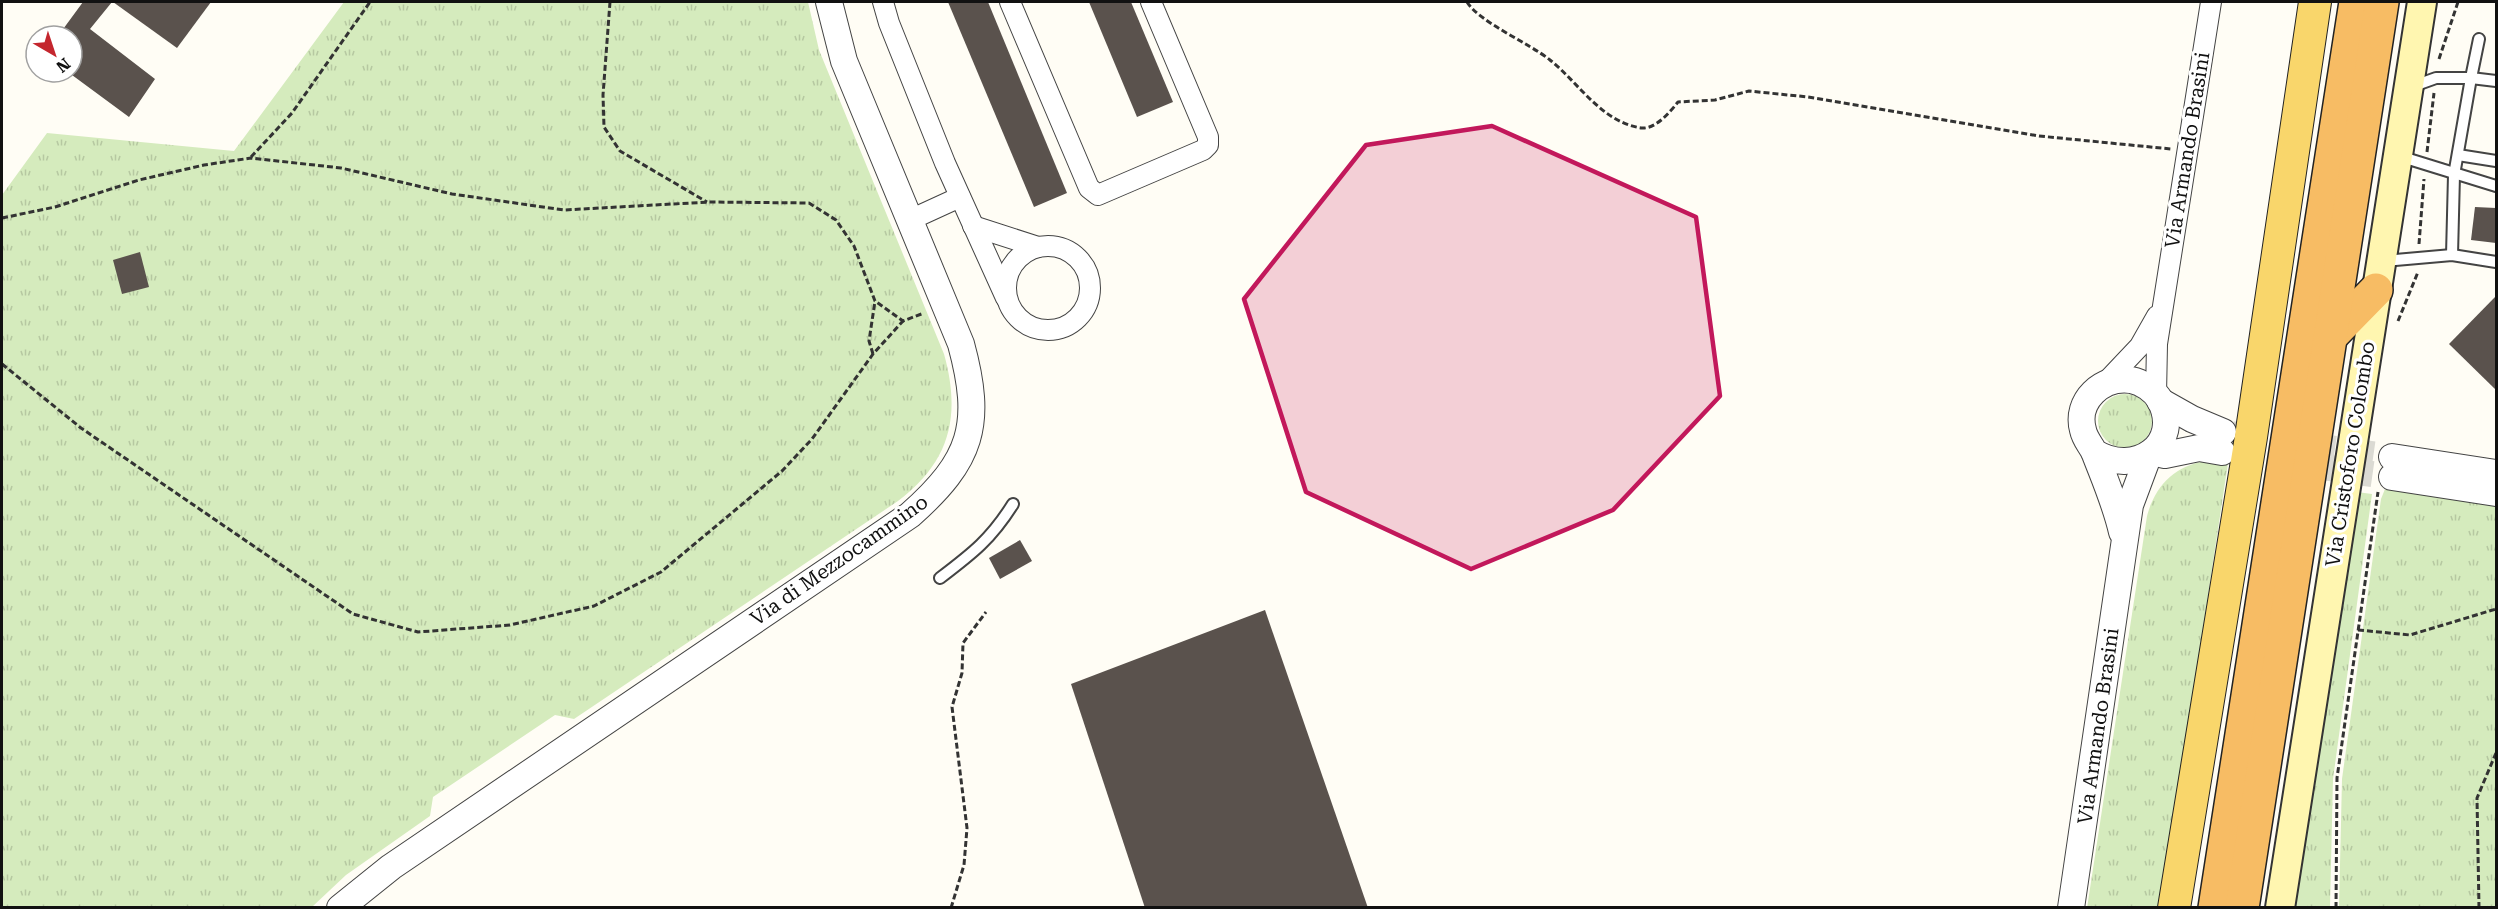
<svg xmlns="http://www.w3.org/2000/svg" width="2498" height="909" font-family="'Roboto Serif',serif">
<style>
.grass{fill:url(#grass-tufts)}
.building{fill:#5a524d}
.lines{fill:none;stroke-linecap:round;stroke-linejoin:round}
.tertiary-tunnel{stroke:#dbdad3;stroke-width:26;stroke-dasharray:26 13;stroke-linecap:butt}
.service-casing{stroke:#444;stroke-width:14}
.minor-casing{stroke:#444;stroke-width:22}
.tertiary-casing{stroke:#444;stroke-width:28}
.secondary-casing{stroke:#333;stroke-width:32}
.primary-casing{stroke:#222;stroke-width:34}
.trunk-casing{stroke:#222;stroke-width:36}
.path{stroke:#333;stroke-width:3;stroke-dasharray:6 3;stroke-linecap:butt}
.service{stroke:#fff;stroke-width:10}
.minor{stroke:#fff;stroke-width:20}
.tertiary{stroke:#fff;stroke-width:26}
.secondary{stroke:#fff6b0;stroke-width:28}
.primary{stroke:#f9d66b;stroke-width:32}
.trunk{stroke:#f7bc64;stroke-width:33}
.marked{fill:#c2185b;fill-opacity:0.2;stroke:#c2185b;stroke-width:4.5;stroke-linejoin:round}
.labels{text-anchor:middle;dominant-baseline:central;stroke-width:6;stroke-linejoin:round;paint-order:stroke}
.street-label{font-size:20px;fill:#111;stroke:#fff}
</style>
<defs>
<pattern id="grass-tufts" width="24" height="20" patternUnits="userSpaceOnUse" patternTransform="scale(1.5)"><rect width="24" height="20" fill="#d5ebbd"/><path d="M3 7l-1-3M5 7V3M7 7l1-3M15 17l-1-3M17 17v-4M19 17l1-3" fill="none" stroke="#b6c8a1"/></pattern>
</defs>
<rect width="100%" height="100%" fill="#fffdf5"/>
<!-- grass -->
<g class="grass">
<path d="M344,2H808L819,50L944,354C961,415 951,461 898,501L574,719L555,715L433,797L430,816L346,875L312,907L2,908V195L47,133L234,151Z"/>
<circle cx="2125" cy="421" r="27"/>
<path d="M2206,461L2228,463L2161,907L2087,908L2147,516C2155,486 2174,466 2206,461Z"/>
<path d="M2385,489H2404L2496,506V907L2339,908L2342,779L2381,499Z"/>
<path d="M2357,492L2372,494L2333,779L2330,907L2293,908Z"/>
</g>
<!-- building -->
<g class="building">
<path d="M83,2H112L90,29L155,79L129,117L72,75V36H58Z"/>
<path d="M113,2H211L177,48Z"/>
<path d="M948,2H988L1067,193L1034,207Z"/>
<path d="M1089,2H1131L1173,102L1137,117Z"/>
<path d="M2475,207L2496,208V243L2471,240Z"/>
<path d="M140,252L149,287L122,294L113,260Z"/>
<path d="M2496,296V390L2449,344Z"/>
<path d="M1020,540L1032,561L1000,579L989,558Z"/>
<path d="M1265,610L1368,908H1145L1071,684Z"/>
</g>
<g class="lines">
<!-- tertiary-tunnel -->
<g class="tertiary-tunnel">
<path d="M2232,434L2392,457"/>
<path d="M2231,454L2392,477"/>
</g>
<!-- service casing -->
<g class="service-casing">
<g id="service">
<path d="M2479,39L2471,78L2496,81"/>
<path d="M2411,87L2436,78H2471L2454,175L2452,255"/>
<path d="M2458,155L2496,161"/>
<path d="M2399,156L2496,186"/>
<path d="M2384,261L2452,255L2496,262"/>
<path d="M940,578C973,553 991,539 1013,504"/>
</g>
</g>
<!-- minor casing -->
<g class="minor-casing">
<g id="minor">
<path d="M883,2L889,23L945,163L1006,298"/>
<path d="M1010,2L1089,188L1098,195L1203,150L1208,145V137L1151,2"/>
<path d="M912,219L960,197"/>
<path d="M973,226L1038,247"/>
<circle cx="1048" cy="288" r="42"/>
<path d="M2105,383L2140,346L2157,316"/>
<path d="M2156,395L2157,344L2211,2"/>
</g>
</g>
<!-- tertiary casing -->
<g class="tertiary-casing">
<g id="tertiary">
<path d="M2160,401L2192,419L2223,432"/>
<path d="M2094,452C2135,478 2183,444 2160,400C2154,390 2142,382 2131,380C2102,376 2075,401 2083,430C2085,440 2092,446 2095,454C2105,480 2116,505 2122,532"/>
<path d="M2152,452L2165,455L2199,448L2222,452"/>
<path d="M2392,457L2496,473"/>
<path d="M2392,477L2496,493"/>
<path d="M340,908L391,867L910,515C972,460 983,425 961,344L844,61L829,2"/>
<path d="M2071,908L2130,505L2149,454"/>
</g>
</g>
<!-- secondary casing -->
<g class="secondary-casing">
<path id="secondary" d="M2280,908L2422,2"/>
</g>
<!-- primary casing -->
<g class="primary-casing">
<path id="primary" d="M2174,908L2251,437L2315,2"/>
</g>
<!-- trunk casing -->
<g class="trunk-casing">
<g id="trunk">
<path d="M2331,336L2376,290"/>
<path d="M2215,908L2356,2"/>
<path d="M2242,908L2382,2"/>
</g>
</g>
<!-- path -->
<g class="path">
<path d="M610,2L603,95L604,127L620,151L707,202"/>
<path d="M1467,2C1479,22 1529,43 1550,60C1579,83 1602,123 1642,128C1656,129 1670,112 1678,102L1715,100L1749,91L1808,97L2039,136L2171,149"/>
<path d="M2439,59L2458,2"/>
<path d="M2427,152L2434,93"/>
<path d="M251,157L292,113L370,2"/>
<path d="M2,218L55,207L139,180L204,165L251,158L341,168L452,194L564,210L709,202L809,203L836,220L854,246L875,301L903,321L924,313"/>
<path d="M2419,244L2424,179"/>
<path d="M2398,321L2418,272"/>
<path d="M873,354L869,341L875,301"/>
<path d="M2,364L81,428L353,614L418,632L510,625L594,606L661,572L782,471L812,439L873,354L903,321"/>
<path d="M2358,630L2410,635L2496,609"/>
<path d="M951,908L964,865L967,828L952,707L962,673L963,643L986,612"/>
<path d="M2336,908L2337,778L2378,492"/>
<path d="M2479,908L2477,798L2496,753"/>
</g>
<!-- service -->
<use href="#service" class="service"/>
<!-- minor -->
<use href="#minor" class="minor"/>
<!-- tertiary -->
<use href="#tertiary" class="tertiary"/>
<!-- secondary -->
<use href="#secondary" class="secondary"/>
<!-- primary -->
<use href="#primary" class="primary"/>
<!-- trunk -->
<use href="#trunk" class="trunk"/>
</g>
<!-- marked area -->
<path class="marked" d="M1492,126L1696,217L1720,396L1613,510L1471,569L1306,492L1244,299L1366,145Z"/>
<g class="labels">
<!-- street labels -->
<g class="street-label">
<text transform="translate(2187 150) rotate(-81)">Via Armando Brasini</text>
<text transform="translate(2350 454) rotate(-81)">Via Cristoforo Colombo</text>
<text transform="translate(839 560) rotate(-35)">Via di Mezzocammino</text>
<text transform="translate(2098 726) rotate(-82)">Via Armando Brasini</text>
</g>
</g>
<!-- border -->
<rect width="2498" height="909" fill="none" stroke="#111111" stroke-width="6"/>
<!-- north arrow -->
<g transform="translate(54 54) rotate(141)"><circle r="28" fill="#ffffff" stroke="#a0a0a0" stroke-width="1.5"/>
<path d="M0-4.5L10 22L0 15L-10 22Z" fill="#c4262e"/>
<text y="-9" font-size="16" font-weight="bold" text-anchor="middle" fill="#111111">N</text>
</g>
</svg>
